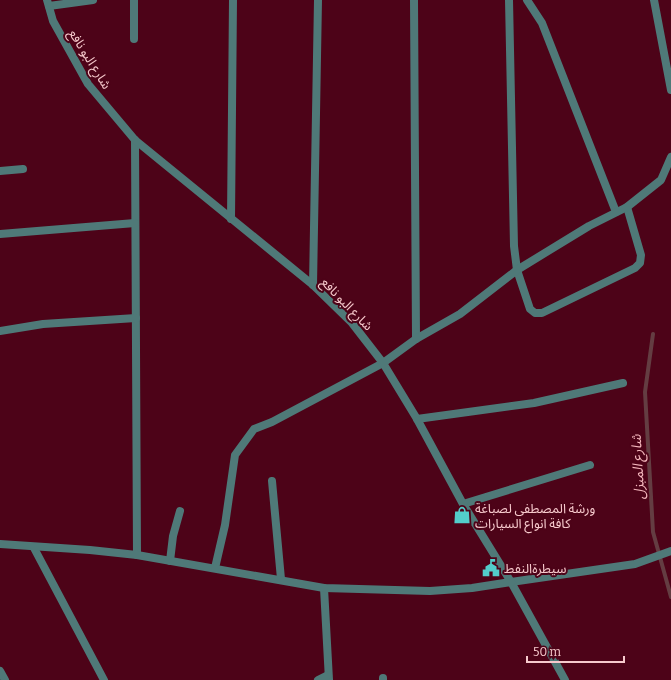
<svg xmlns="http://www.w3.org/2000/svg" width="671" height="680" font-family="Bitter,'Noto Sans Arabic',serif">
<style>
.lines{fill:none;stroke-linecap:round;stroke-linejoin:round}
.stream{stroke:#643d42;stroke-width:4}
.minor{stroke:#4f7978;stroke-width:8}
.tertiary{stroke:#4f7978;stroke-width:8}
.labels{text-anchor:middle;dominant-baseline:central;stroke-width:4;stroke-linejoin:round;paint-order:stroke}
.street-label{font-size:13px;fill:#f7cacd;stroke:#4d0318}
.poi-label{font-size:13px;fill:#f7cacd;stroke:#4d0318;text-anchor:start}
.water-label{font-size:14px;font-style:italic;fill:#f4b7bd;stroke:#4d0318}
</style>
<rect width="100%" height="100%" fill="#4d0318"/>
<g class="lines">
<!-- stream -->
<path class="stream" d="M653,334L645,392L653,532L671,597"/>
<!-- minor -->
<g class="minor">
<path d="M134,0V39"/>
<path d="M414,0L416,339"/>
<path d="M509,0L514,246L517,270L530,309L535,313H542L635,268L640,263L641,255L627,207"/>
<path d="M527,0L542,23L616,212"/>
<path d="M654,0L671,90"/>
<path d="M49,6L93,0"/>
<path d="M135,140L137,555"/>
<path d="M0,171L23,169"/>
<path d="M231,219L233,0"/>
<path d="M0,234L135,223"/>
<path d="M313,285L318,0"/>
<path d="M0,331L43,324L136,318"/>
<path d="M417,419L534,403L623,383"/>
<path d="M272,481L281,579"/>
<path d="M463,504L590,465"/>
<path d="M34,548L104,680"/>
<path d="M170,561L173,536L180,511"/>
<path d="M215,568L225,525L235,455L254,429L272,422L383,363L416,339L460,314L517,270L589,226L627,207L661,180L671,157"/>
<path d="M511,582L635,564L671,551"/>
<path d="M324,588L329,680"/>
<path d="M0,671L5,680"/>
<path d="M383,678V680"/>
<path d="M318,680L328,675"/>
</g>
<!-- tertiary -->
<g class="tertiary">
<path d="M47,0L53,21L88,84L135,140L313,285L352,323L383,363L417,419L463,504L511,582L565,680"/>
<path d="M0,544L90,550L137,555L324,588L430,591L472,588L511,582"/>
</g>
</g>
<!-- icons -->
<defs>
<g id="shop-bare" transform="scale(1.38)"><path d="M-5-2.5h2.3a2.7 3.5 0 0 1 5.4 0H5L5.5 6h-11ZM-1.5-2.5h3a1.5 2.3 0 0 0-3 0Z" fill="#53cdca" stroke="#4d0318" stroke-width="2.5" paint-order="stroke"/></g>
<g id="civic-bare" transform="scale(1.38)"><path d="M-.6-6.5H3V-4.5H.6V-3L4-1V1h2V6H-6V1h2V-1L-.6-3ZM-1.2 2.5V6h2.4V2.5Z" fill="#53cdca" stroke="#4d0318" stroke-width="2.5" paint-order="stroke"/></g>
</defs>
<g fill-rule="evenodd">
<use href="#shop-bare" x="462" y="515"/>
<use href="#civic-bare" x="491" y="568"/>
</g>
<g class="labels">
<!-- street labels -->
<g class="street-label">
<text transform="translate(90 59) rotate(58)">شارع البو نافع</text>
<text transform="translate(347 304) rotate(46)">شارع البو نافع</text>
</g>
<!-- poi labels -->
<g class="poi-label">
<text x="475" y="508">ورشة المصطفى لصباغة<tspan x="475" dy="15">كافة انواع السيارات</tspan></text>
<text x="504" y="568">سيطرةالنفط</text>
</g>
<!-- water labels -->
<g class="water-label">
<text transform="translate(638 467) rotate(-93)">شارع المبزل</text>
</g>
</g>
<!-- scale -->
<path d="M527 656v6h97v-6" fill="none" stroke="#f7cacd" stroke-width="2"/>
<text x="533" y="656" font-size="12" fill="#f7cacd" stroke="#4d0318" stroke-width="3" paint-order="stroke">50 m</text>
</svg>
